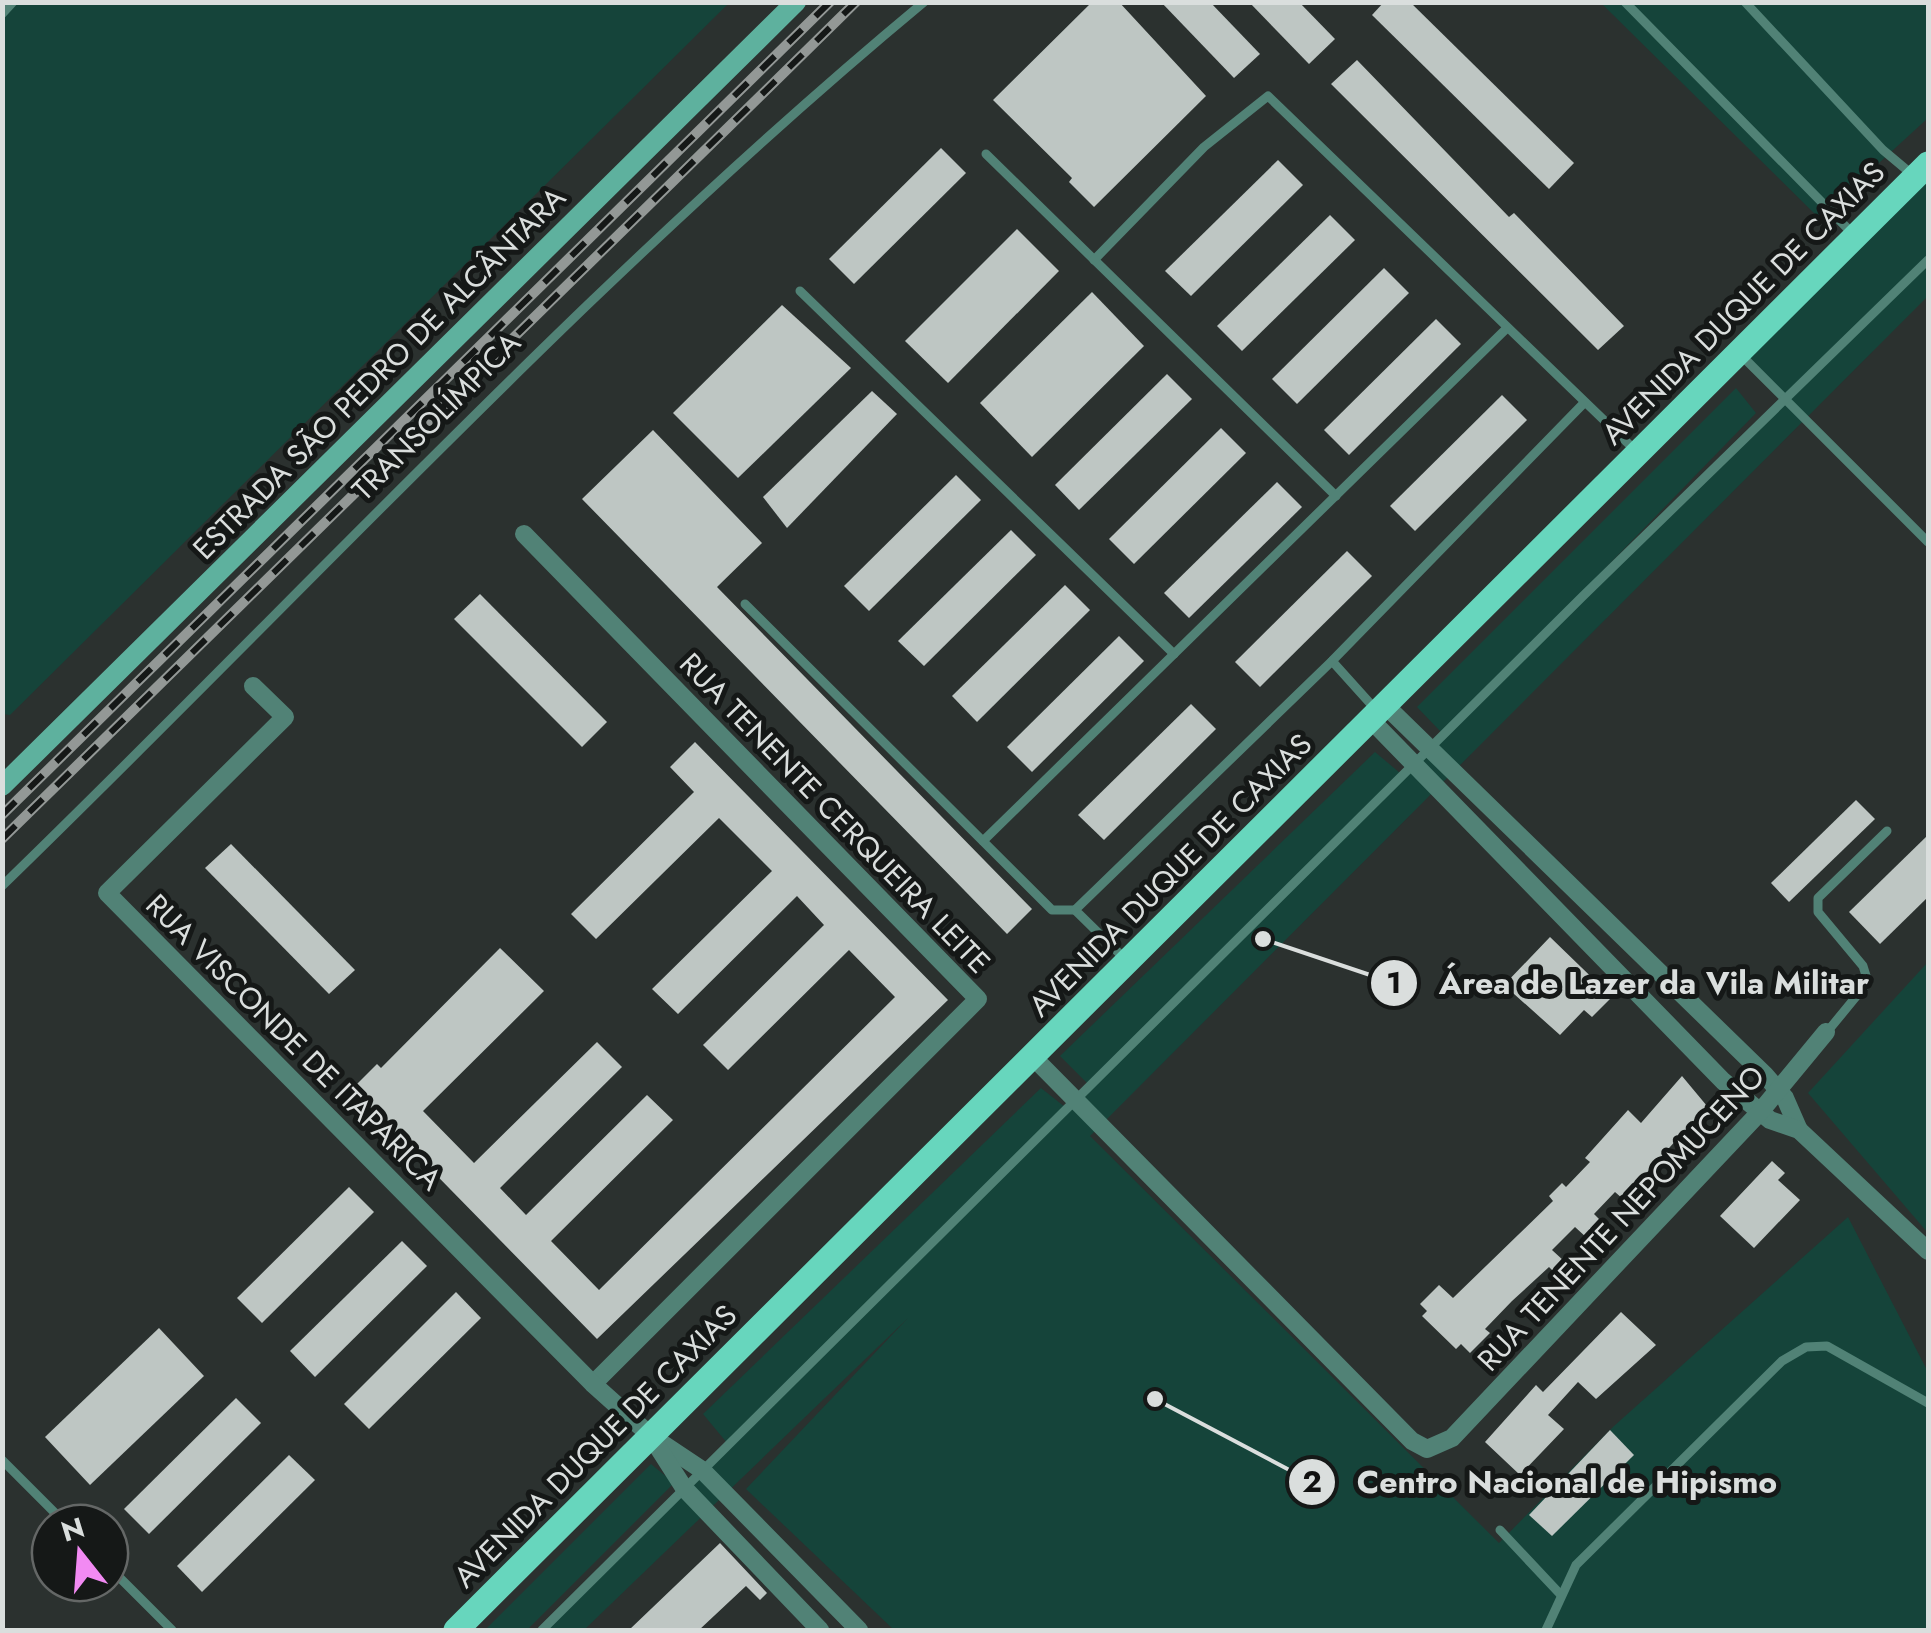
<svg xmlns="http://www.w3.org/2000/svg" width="1931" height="1633" font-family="Jost,sans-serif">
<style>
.green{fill:#15443a}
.building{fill:#bec6c3}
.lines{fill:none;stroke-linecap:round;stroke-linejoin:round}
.lane{stroke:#518276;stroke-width:9}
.street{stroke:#518276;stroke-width:18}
.secondary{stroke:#5eb19e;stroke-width:20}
.primary{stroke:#67d6bd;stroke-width:25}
.rail-casing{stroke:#939896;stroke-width:10}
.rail{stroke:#151817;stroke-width:6;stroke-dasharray:19;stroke-linecap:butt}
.labels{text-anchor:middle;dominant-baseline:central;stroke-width:10;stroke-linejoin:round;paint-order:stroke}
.street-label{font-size:30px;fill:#dadedd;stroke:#151817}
.leader{fill:none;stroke:#dadedd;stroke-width:4}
.callout-dot{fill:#dadedd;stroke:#151817;stroke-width:4}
.mark-label{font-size:30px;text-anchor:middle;font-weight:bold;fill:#111}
.callout-label{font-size:32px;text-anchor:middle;font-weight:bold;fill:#dadedd;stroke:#151817;stroke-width:10;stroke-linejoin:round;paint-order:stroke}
</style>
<rect width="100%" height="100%" fill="#2b312f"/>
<!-- green -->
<g class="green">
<path d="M15,2L729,3L10,715L2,714V15Z"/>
<path d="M1601,3H1928V118L1819,218Z"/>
<path d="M1928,170V296L1090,1136L1499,1543L1614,1426L1848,1217L1928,1372V1630H894L746,1489L908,1318L584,1630H542L728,1444L703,1414L1041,1088L1065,1107L1090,1086L1060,1056L1375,752L1400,773L1441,732L1417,707L1736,388L1756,413L1557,618L1785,399L1740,353Z"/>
<path d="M1928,962V1233L1808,1093Z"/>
<path d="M651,1464L674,1483L527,1630H485Z"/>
</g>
<!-- building -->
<g class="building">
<path d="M1092,2H1119L1206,96L1094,207L1069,182L1072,178L993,100Z"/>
<path d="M1161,2H1210L1260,54L1234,78Z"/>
<path d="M1249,2H1299L1335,39L1309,64Z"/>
<path d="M1384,2H1410L1574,163L1549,189L1372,15Z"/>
<path d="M1357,60L1509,217L1514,213L1624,326L1598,350L1331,84Z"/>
<path d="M941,148L966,173L854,284L829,259Z"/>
<path d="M1278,160L1303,185L1191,296L1165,271Z"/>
<path d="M1330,215L1355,240L1242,351L1217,326Z"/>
<path d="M1017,229L1059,271L948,383L905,341Z"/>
<path d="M1384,268L1409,293L1297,404L1272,379Z"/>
<path d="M1092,292L1144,346L1032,457L980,403Z"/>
<path d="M782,305L851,368L738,478L673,413Z"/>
<path d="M1436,319L1461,344L1349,455L1324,430Z"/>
<path d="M1167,374L1192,399L1079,510L1055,485Z"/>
<path d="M872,391L897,414L787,528L763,497Z"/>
<path d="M1502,395L1527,420L1415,531L1390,506Z"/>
<path d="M1221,428L1246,453L1134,564L1109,539Z"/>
<path d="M653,430L762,543L717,587L1032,909L1007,934L582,499Z"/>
<path d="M956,475L981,500L869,611L844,586Z"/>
<path d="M1277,482L1302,507L1189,618L1164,593Z"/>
<path d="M1011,530L1036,555L924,666L898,641Z"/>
<path d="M1347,551L1372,576L1260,687L1235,662Z"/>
<path d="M1065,585L1090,610L977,722L952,696Z"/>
<path d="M480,594L607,722L582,747L454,619Z"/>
<path d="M1119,636L1144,661L1032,772L1007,747Z"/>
<path d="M1191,704L1216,729L1104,840L1078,815Z"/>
<path d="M695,742L948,1000L597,1339L352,1089L377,1064L381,1068L500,948L544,991L423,1111L474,1163L597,1042L622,1067L500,1188L526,1215L647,1095L673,1120L551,1241L599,1290L895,997L849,950L728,1070L703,1045L824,925L797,896L678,1014L652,989L772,871L719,818L596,939L571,914L694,792L670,767Z"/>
<path d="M1856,800L1875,819L1789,902L1771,883Z"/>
<path d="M1928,835V897L1880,944L1849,912Z"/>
<path d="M231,844L355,970L329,994L205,868Z"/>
<path d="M1550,937L1612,997L1592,1017L1584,1010L1560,1035L1504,985Z"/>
<path d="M1682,1076L1707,1106L1623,1199L1615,1192L1594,1214L1602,1222L1587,1238L1575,1227L1552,1250L1564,1261L1553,1271L1549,1267L1512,1301L1485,1329L1490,1333L1470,1353L1461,1344L1456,1349L1422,1316L1427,1311L1420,1304L1439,1285L1453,1298L1553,1201L1549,1196L1562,1183L1566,1187L1590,1162L1585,1158L1628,1110L1641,1123Z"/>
<path d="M1772,1161L1785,1173L1778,1180L1800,1200L1754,1248L1720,1216Z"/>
<path d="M349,1187L374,1212L262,1323L237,1298Z"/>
<path d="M402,1241L427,1266L315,1377L290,1351Z"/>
<path d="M456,1292L481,1318L369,1429L344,1404Z"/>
<path d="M1621,1312L1656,1345L1596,1399L1578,1382L1548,1415L1564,1429L1520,1475L1485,1442L1536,1385L1543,1392Z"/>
<path d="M159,1328L204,1376L90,1485L45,1437Z"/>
<path d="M236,1398L261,1423L149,1534L124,1509Z"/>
<path d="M1610,1430L1634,1455L1552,1536L1529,1515Z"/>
<path d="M289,1455L315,1480L202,1592L177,1566Z"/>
<path d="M720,1543L767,1593L760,1600L746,1586L699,1630H629Z"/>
</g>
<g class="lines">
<!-- lane -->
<g class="lane">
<path d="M1625,2L1854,235"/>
<path d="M1745,2L1883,150L1914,176"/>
<path d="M2,14L13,2"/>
<path d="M986,154L1336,496"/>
<path d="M1094,260L1204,147L1268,96L1637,452"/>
<path d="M800,291L1174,654"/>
<path d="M1741,355L1928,542"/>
<path d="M745,604L1052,910H1075"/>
<path d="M1332,661L1377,711"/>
<path d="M983,841L1507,328"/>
<path d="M2,886C308,589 595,275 924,2"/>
<path d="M1125,959L1075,910L1332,661L1583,404"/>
<path d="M1827,1032L1868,982L1863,966L1818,912V898L1887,831"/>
<path d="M2,1460L65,1523"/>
<path d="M1500,1530L1561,1595"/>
<path d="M110,1568L172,1630"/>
<path d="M542,1630L1583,596L1928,260"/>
<path d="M1546,1630L1576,1565L1782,1361L1806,1347L1827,1346L1928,1403"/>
</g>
<!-- street -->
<g class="street">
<path d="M524,534L978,999L593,1384"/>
<path d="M253,686L285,717L107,893L593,1384L651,1436L702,1470L859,1630"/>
<path d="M1386,706L1765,1075L1785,1098L1799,1130"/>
<path d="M1371,720L1723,1081L1770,1120L1799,1130L1928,1251"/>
<path d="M1033,1057L1412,1441L1427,1449L1452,1438L1760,1112L1826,1032"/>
<path d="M654,1441L684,1488L820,1630"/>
</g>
<!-- secondary -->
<path class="secondary" d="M2,786L796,2"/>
<!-- primary -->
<path class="primary" d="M456,1630L1928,164"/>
<!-- rail casing -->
<g class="rail-casing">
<g id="rail">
<path d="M2,815L830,2"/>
<path d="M2,839L856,2"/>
</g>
</g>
<!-- rail -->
<use href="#rail" class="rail"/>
</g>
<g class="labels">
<!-- street labels -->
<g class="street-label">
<text transform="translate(1743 303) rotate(-45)">AVENIDA DUQUE DE CAXIAS</text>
<text transform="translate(379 373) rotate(-45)">ESTRADA SÃO PEDRO DE ALCÂNTARA</text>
<text transform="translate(436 416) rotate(-45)">TRANSOLÍMPICA</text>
<text transform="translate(835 813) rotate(46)">RUA TENENTE CERQUEIRA LEITE</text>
<text transform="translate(1170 875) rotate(-45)">AVENIDA DUQUE DE CAXIAS</text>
<text transform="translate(294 1042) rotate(45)">RUA VISCONDE DE ITAPARICA</text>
<text transform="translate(1621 1218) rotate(-47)">RUA TENENTE NEPOMUCENO</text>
<text transform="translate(595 1446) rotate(-45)">AVENIDA DUQUE DE CAXIAS</text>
</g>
</g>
<!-- callouts -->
<path class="leader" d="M1263 939L1394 983M1155 1399L1312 1482"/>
<g class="callout-dot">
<circle cx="1263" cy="939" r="10"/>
<circle cx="1155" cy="1399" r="10"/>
<circle cx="1394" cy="983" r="25"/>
<circle cx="1312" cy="1482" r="25"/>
</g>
<g class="mark-label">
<text x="1394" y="993">1</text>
<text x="1312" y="1492">2</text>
</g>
<g class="callout-label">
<text x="1654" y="994">Área de Lazer da Vila Militar</text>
<text x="1567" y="1493">Centro Nacional de Hipismo</text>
</g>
<!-- border -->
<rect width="1931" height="1633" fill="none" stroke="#dadedd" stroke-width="10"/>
<!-- north arrow -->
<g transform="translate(80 1553) rotate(343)"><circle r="48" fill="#151817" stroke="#646766" stroke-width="2.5"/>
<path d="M0-8L18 38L0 25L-18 38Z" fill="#f28af3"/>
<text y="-15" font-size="28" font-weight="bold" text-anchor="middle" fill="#dadedd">N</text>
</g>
</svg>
